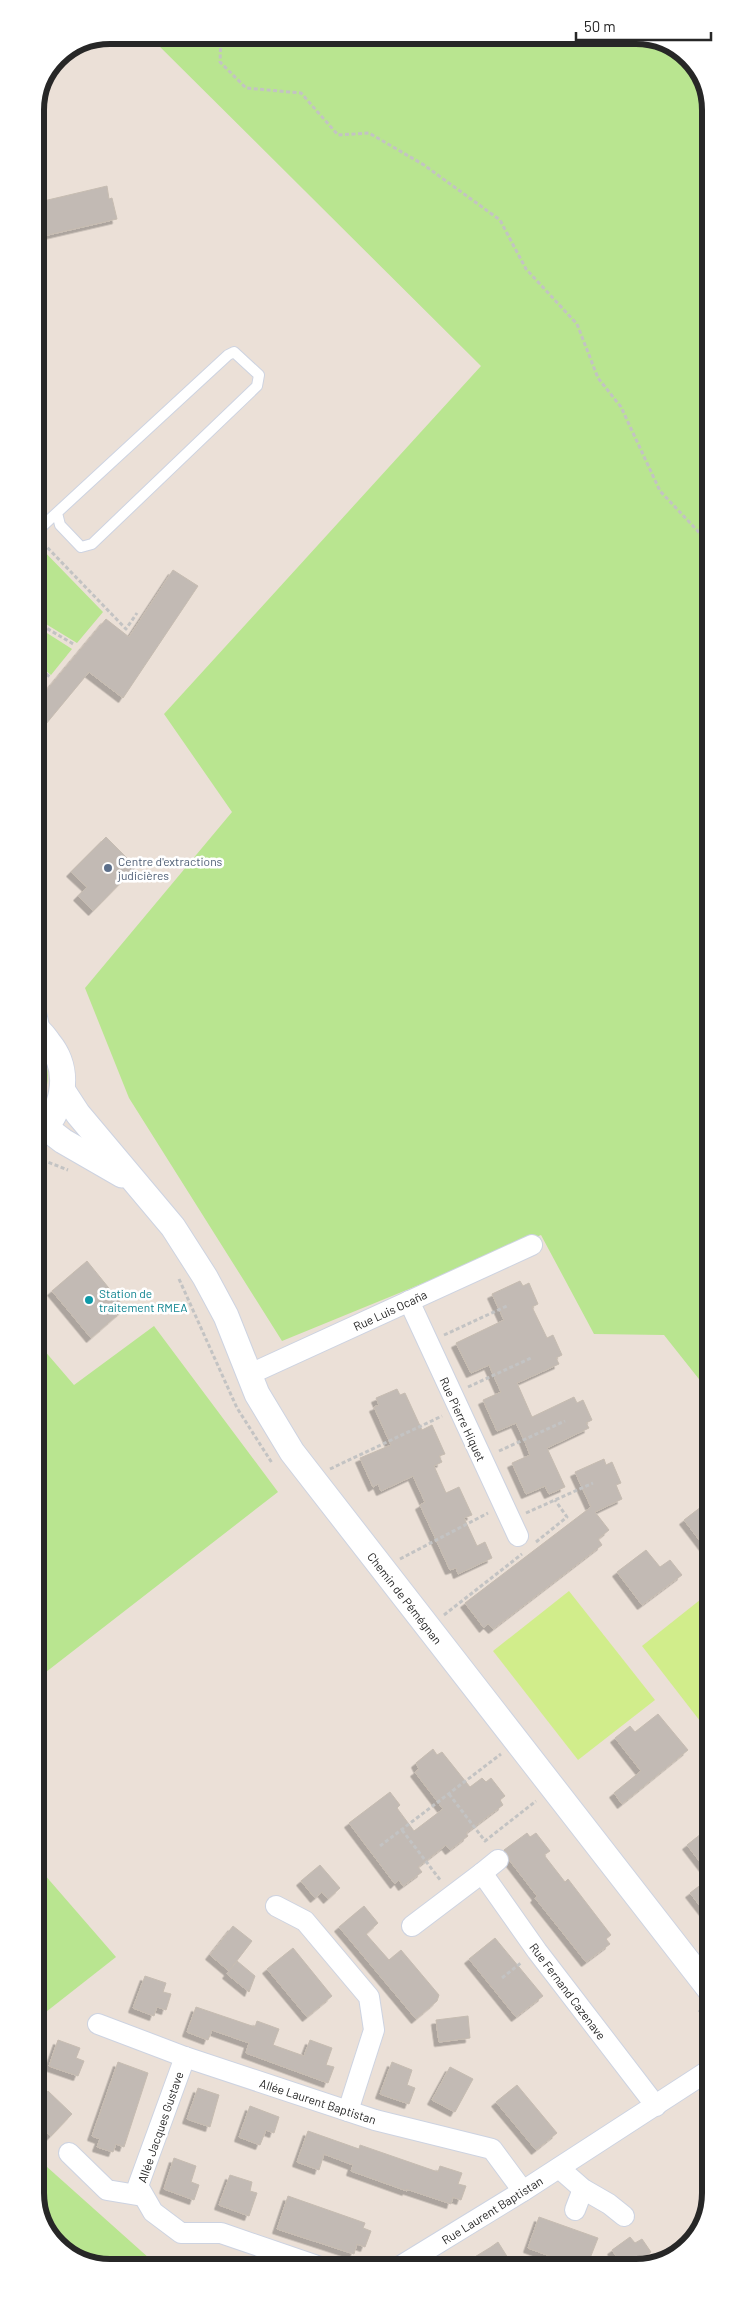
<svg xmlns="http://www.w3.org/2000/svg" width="746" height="2303" font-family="Barlow,sans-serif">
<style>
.green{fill:#b9e590}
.pitch{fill:#d1ed8b}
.building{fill:#c2bab4;stroke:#c6bcb1;filter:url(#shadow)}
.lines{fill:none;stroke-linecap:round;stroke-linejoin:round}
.service-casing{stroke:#cdd3e1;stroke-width:12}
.minor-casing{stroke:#cdd3e1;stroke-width:22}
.tertiary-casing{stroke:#cdd3e1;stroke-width:27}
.path{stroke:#c3c3c3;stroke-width:3;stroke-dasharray:4 2.5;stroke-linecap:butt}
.service{stroke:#fff;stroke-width:10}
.minor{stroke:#fff;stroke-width:20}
.tertiary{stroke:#fff;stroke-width:25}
.service-dot{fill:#5c6f8a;stroke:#fff;stroke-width:2}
.culture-dot{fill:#0f9aa8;stroke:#fff;stroke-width:2}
.labels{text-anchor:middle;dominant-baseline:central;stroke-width:5;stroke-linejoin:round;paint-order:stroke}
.service-label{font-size:12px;fill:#4e5e75;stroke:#fff;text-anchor:start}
.culture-label{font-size:12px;fill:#0d838f;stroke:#fff;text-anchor:start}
.street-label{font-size:12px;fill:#272727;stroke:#fff}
.rim{fill:none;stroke:#272727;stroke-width:6}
</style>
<defs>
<filter id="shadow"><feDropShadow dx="-4.5" dy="4.5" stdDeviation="0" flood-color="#0004"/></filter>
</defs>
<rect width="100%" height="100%" fill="#ebe0d7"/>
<!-- green -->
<g class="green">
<path d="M148,35H642L685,53L709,91L710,1393L664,1335L594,1334L541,1235L282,1341L129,1098L85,988L232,812L164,714L481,366Z"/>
<path d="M37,544L103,612L77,643L36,618V586L39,568L36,560Z"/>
<path d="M36,626L72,649L51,675L36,663Z"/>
<path d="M36,1046C55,1066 48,1093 36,1114Z"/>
<path d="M154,1326L278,1492L37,1679V1342L74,1385Z"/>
<path d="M37,1866L116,1957L37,2019Z"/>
<path d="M37,2158L159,2267L158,2268H104L61,2250L37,2212Z"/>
</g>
<!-- pitch -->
<g class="pitch">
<path d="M569,1591L655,1700L578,1760L493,1651Z"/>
<path d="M710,1592V1734L642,1646Z"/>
</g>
<!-- building -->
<g class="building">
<path d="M107,186L109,199L112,198L117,219L35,238V203Z"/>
<path d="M173,570L198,586L123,698L89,672L36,736V703L106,619L129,637Z"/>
<path d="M106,837L136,867L93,911L78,896L87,887L71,872Z"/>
<path d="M87,1261L125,1308L91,1338L52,1291Z"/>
<path d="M520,1281L523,1286L529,1283L538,1304L532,1307L547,1338L553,1335L562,1355L556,1358L559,1364L517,1383L532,1417L574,1397L577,1403L583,1400L592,1420L586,1423L589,1428L547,1448L565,1487L549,1494L545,1486L526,1494L512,1463L530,1455L525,1442L516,1423L497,1431L483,1400L501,1392L489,1365L471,1373L456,1343L504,1320L492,1294Z"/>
<path d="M397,1389L400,1395L405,1393L422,1430L432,1425L445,1454L439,1456L442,1462L434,1466L446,1493L459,1487L472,1515L464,1518L477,1546L485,1542L492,1558L458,1574L456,1568L450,1570L420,1505L425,1502L413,1476L381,1491L378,1484L373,1487L360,1458L391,1445L374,1407L379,1405L376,1398Z"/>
<path d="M604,1459L606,1465L612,1462L621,1483L616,1485L622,1499L595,1512L609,1530L598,1539L602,1545L493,1629L488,1624L484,1628L465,1603L591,1507L575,1472Z"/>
<path d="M710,1500V1554L684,1520Z"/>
<path d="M646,1550L660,1567L670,1560L682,1575L642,1605L617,1572Z"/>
<path d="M658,1714L688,1750L622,1804L614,1793L641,1771L615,1738L630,1726L635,1732Z"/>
<path d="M433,1749L437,1755L442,1752L470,1787L482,1778L486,1782L491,1778L505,1796L500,1800L503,1805L466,1833L468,1836L450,1850L446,1845L418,1867L422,1872L403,1886L399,1880L395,1884L349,1823L390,1792L400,1805L397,1808L414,1831L443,1809L415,1772L419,1769L416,1763Z"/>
<path d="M711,1826V1876L687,1845Z"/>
<path d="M527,1833L530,1837L536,1833L550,1851L544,1855L565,1882L568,1879L611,1935L606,1939L610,1944L586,1962L535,1898L537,1896L510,1861L507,1853L504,1850Z"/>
<path d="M320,1865L340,1888L328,1899L322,1892L315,1898L301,1881Z"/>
<path d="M711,1877V1920L690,1893Z"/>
<path d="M364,1906L378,1923L366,1934L389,1960L401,1950L439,1995L437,2001L416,2019L339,1927Z"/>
<path d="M233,1926L252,1941L229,1971L210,1955Z"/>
<path d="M495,1938L543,1996L516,2017L469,1959Z"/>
<path d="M293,1948L332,1996L307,2017L267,1969Z"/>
<path d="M237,1961L255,1976L249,1992L227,1974Z"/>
<path d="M145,1976L166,1983L163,1992L171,1994L166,2010L157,2007L154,2016L133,2008Z"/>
<path d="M196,2007L255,2027L257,2021L279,2029L273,2045L304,2056L310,2040L332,2048L326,2065L334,2067L328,2083L246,2053L249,2043L212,2030L208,2040L187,2032Z"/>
<path d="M468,2016L470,2038L439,2042L436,2020Z"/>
<path d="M58,2040L80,2048L76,2058L84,2061L78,2076L49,2066Z"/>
<path d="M118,2062L148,2073L124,2147L116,2144L113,2152L97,2147L100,2139L92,2136Z"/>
<path d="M392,2062L412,2070L407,2085L415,2088L409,2104L380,2094Z"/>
<path d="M450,2067L473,2079L455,2112L432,2100Z"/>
<path d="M517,2085L557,2133L536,2150L496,2102Z"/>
<path d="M198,2088L219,2095L210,2127L187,2119Z"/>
<path d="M48,2091L72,2114L51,2136L37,2123V2102Z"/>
<path d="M250,2106L279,2117L274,2133L266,2130L260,2145L239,2137Z"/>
<path d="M308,2131L359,2149L360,2145L438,2172L440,2166L462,2173L458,2184L466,2186L461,2200L453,2197L451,2204L406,2189L407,2191L351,2171L353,2165L324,2154L319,2170L297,2162Z"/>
<path d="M174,2158L196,2166L191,2182L199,2185L194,2200L164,2189Z"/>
<path d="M230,2175L252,2182L250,2191L257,2193L249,2216L219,2205Z"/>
<path d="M288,2196L365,2223L363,2228L371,2231L365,2247L357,2244L354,2254L277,2229Z"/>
<path d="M539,2217L598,2238L587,2266H577L528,2248Z"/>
<path d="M630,2237L635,2243L642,2239L651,2252L645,2257L651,2266H623L612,2250Z"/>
<path d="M498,2242L513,2266H460L491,2247Z"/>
</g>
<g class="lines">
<!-- service casing -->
<g class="service-casing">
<path id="service" d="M36,532L228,355L234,352L259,375L257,386L92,544L81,547L60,525L57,513"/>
</g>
<!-- minor casing -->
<g class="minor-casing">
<g id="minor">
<path d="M36,1013L40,1031"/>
<path d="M409,1301L518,1536"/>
<path d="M248,1375L532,1245"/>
<path d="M482,1873L498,1860"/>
<path d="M276,1906L305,1921L369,1997L374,2030L348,2111"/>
<path d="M412,1926L482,1873L537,1951L656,2106"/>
<path d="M98,2024L185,2057L375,2120L492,2149L523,2191"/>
<path d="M185,2057L138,2186L153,2212L181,2233H221L320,2267"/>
<path d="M69,2153L107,2190L143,2196"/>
<path d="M559,2168L583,2189L609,2204L624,2216"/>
<path d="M575,2210L583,2189"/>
<path d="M399,2267L523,2191L711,2069"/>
</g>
</g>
<!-- tertiary casing -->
<g class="tertiary-casing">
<g id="tertiary">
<path d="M36,1029C42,1032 45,1038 49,1043C73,1072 63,1114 36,1136"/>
<path d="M63,1091L78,1114L173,1227L205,1277L226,1316L257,1394L292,1452L711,1991"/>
<path d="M46,1128L63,1141L122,1175"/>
</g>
</g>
<!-- path -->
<g class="path">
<path d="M221,35L220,62L246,88L301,93L338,135L369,133L424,165L500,220L526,269L577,324L598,378L621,407L660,491L709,543"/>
<path d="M43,543L126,629L137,613"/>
<path d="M36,622L75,645"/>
<path d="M36,666L50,677"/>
<path d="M36,736L39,738"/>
<path d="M36,1163L45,1161L68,1170"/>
<path d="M179,1279L237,1408L272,1463"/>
<path d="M444,1335L509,1305"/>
<path d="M468,1387L531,1358"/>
<path d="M499,1451L565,1421"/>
<path d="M330,1469L442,1416"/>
<path d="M526,1513L593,1483"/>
<path d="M536,1542L567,1517L555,1500"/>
<path d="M400,1559L488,1513"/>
<path d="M444,1615L522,1554"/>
<path d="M449,1794L485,1841L536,1801"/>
<path d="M402,1830L441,1881"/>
<path d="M380,1846L501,1754"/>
<path d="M502,1978L522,1962"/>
<path d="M699,2010L711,2025"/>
</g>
<!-- service -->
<use href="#service" class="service"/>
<!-- minor -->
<use href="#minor" class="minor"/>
<!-- tertiary -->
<use href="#tertiary" class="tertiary"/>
</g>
<!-- markers -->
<circle class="service-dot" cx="108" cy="868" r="5"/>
<circle class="culture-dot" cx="89" cy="1300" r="5"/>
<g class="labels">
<!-- service labels -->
<g class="service-label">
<text x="118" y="861">Centre d'extractions<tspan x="118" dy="14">judicières</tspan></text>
</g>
<!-- culture labels -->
<g class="culture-label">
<text x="99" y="1293">Station de<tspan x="99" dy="14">traitement RMEA</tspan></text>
</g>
<!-- street labels -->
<g class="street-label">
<text transform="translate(390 1310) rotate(-25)">Rue Luis Ocaña</text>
<text transform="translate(463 1419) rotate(65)">Rue Pierre Hiquet</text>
<text transform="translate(405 1598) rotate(52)">Chemin de Pémégnan</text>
<text transform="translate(568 1991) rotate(53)">Rue Fernand Cazenave</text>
<text transform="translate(318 2101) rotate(18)">Allée Laurent Baptistan</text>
<text transform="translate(160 2127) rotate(-71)">Allée Jacques Gustave</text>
<text transform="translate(492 2210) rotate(-32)">Rue Laurent Baptistan</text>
</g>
</g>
<!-- crop -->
<path d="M0 0H746V2303H0ZM110 44H636A66 66 0 0 1 702 110V2193A66 66 0 0 1 636 2259H110A66 66 0 0 1 44 2193V110A66 66 0 0 1 110 44Z" fill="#fff" fill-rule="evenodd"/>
<path class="rim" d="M110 44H636A66 66 0 0 1 702 110V2193A66 66 0 0 1 636 2259H110A66 66 0 0 1 44 2193V110A66 66 0 0 1 110 44Z"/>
<!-- scale -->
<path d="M576 32v8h135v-8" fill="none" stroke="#272727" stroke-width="2.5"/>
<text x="584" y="32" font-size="15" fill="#272727" stroke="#ffffff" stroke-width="4" paint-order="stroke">50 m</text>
</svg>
